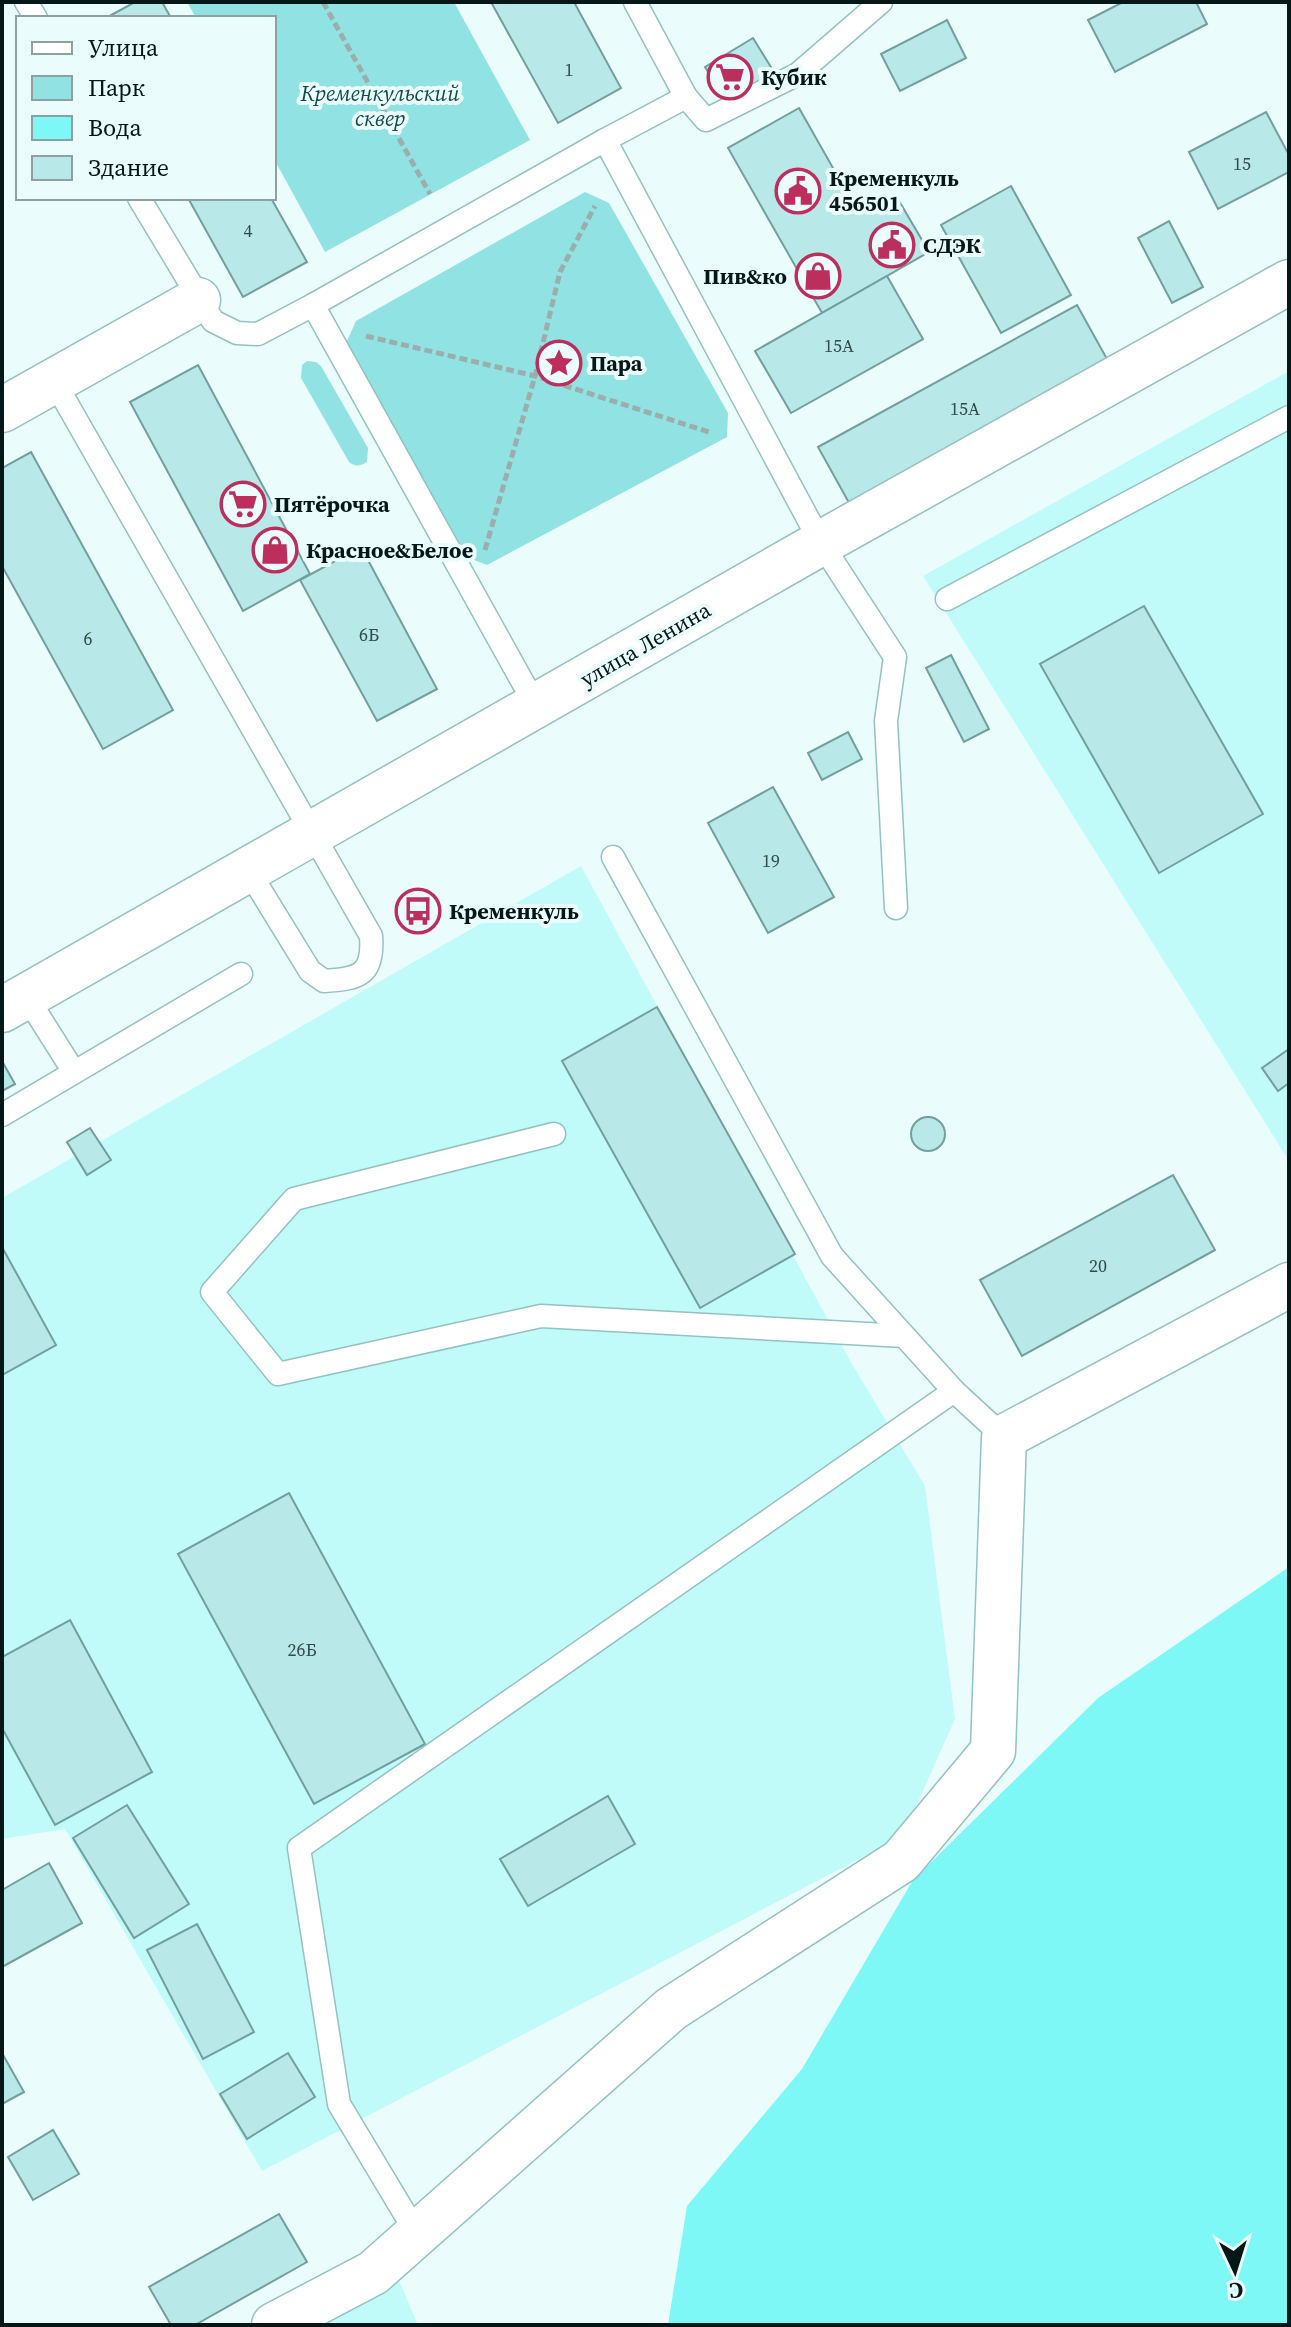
<svg xmlns="http://www.w3.org/2000/svg" width="1291" height="2327" font-family="'Source Serif 4',serif">
<style>
.built{fill:#c0fbfa}
.green{fill:#90e3e2}
.water{fill:#7df8f6}
.building{fill:#b8e8e7;stroke:#719f9e;stroke-width:2}
.lines{fill:none;stroke-linecap:round;stroke-linejoin:round}
.lane-casing{stroke:#93c2c0;stroke-width:25}
.street-casing{stroke:#93c2c0;stroke-width:47}
.secondary-casing{stroke:#93c2c0;stroke-width:47}
.path{stroke:#9baead;stroke-width:5;stroke-dasharray:8 4;stroke-linecap:butt}
.lane{stroke:#fff;stroke-width:22}
.street{stroke:#fff;stroke-width:44}
.secondary{stroke:#fff;stroke-width:44}
.labels{text-anchor:middle;dominant-baseline:central;stroke-width:8;stroke-linejoin:round;paint-order:stroke}
.number-label{font-size:18px;fill:#324b4b}
.poi-label{font-size:22px;font-weight:bold;fill:#051717;stroke:#eafdfc;text-anchor:start}
.park-label{font-size:22px;font-style:italic;fill:#134b4b;stroke:#eafdfc}
.street-label{font-size:22px;fill:#051717;stroke:#eafdfc}
</style>
<rect width="100%" height="100%" fill="#eafdfc"/>
<!-- built -->
<g class="built">
<path d="M1289,371V1161L923,576Z"/>
<path d="M581,866L851,1362L925,1486L955,1719L903,1836L262,2171L65,1829L2,1839V1198Z"/>
<path d="M398,2278L418,2325H316Z"/>
</g>
<!-- green -->
<g class="green">
<path d="M187,2H454L530,140L325,252L274,159V18H196Z"/>
<path d="M585,192L609,203L728,413L727,437L487,565L464,556L346,343L356,321Z"/>
<path d="M307,361L316,362L321,366L368,448L367,462C360,466 355,467 349,462L301,378L302,365Z"/>
</g>
<!-- water -->
<path class="water" d="M1289,1567V2325H668L687,2206L802,2069L913,1880L1098,1698Z"/>
<!-- building -->
<g class="building">
<path d="M135,2H162L171,18H106Z"/>
<path d="M491,2H574L621,88L558,123Z"/>
<path d="M1123,2H1196L1207,24L1115,72L1088,20Z"/>
<path d="M947,20L966,58L900,91L881,54Z"/>
<path d="M753,38L774,72L727,102L705,67Z"/>
<path d="M799,108L859,214L895,194L929,252L822,313L728,148Z"/>
<path d="M1266,112L1289,155V172L1218,209L1189,152Z"/>
<path d="M1011,186L1071,295L1001,333L941,225Z"/>
<path d="M188,198H271L307,262L243,297Z"/>
<path d="M1169,221L1203,287L1172,303L1138,238Z"/>
<path d="M887,276L923,339L791,413L755,351Z"/>
<path d="M1077,305L1112,368L853,510L818,447Z"/>
<path d="M198,365L310,574L243,611L130,402Z"/>
<path d="M31,452L173,710L103,749L2,566V468Z"/>
<path d="M361,547L437,689L377,721L300,580Z"/>
<path d="M1144,606L1263,814L1159,873L1040,664Z"/>
<path d="M951,655L989,729L964,742L926,668Z"/>
<path d="M848,732L862,759L822,780L808,753Z"/>
<path d="M773,787L834,897L768,933L708,823Z"/>
<path d="M657,1007L795,1254L700,1308L562,1061Z"/>
<path d="M1289,1049V1083L1278,1091L1262,1068Z"/>
<path d="M2,1061L15,1084L2,1091Z"/>
<circle cx="928" cy="1134" r="17"/>
<path d="M90,1128L111,1160L87,1175L67,1142Z"/>
<path d="M1173,1175L1215,1250L1022,1356L980,1280Z"/>
<path d="M2,1247L56,1345L2,1375Z"/>
<path d="M289,1493L425,1744L314,1804L178,1554Z"/>
<path d="M70,1620L152,1772L55,1825L2,1728V1657Z"/>
<path d="M608,1796L635,1844L528,1906L500,1859Z"/>
<path d="M127,1805L189,1904L134,1938L73,1838Z"/>
<path d="M49,1863L82,1923L2,1967V1890Z"/>
<path d="M197,1924L254,2032L203,2059L147,1950Z"/>
<path d="M2,2053L24,2092L2,2104Z"/>
<path d="M288,2053L315,2097L247,2139L220,2094Z"/>
<path d="M53,2130L79,2174L33,2200L8,2157Z"/>
<path d="M279,2214L307,2262L195,2325H171L149,2287Z"/>
</g>
<g class="lines">
<!-- lane casing -->
<g class="lane-casing">
<g id="lane">
<path d="M26,2L36,18"/>
<path d="M635,2L686,97L605,140L821,543L895,657L886,721L896,908"/>
<path d="M686,97L706,120L798,74L881,2"/>
<path d="M139,198L213,321L237,333L258,334L313,305L605,140"/>
<path d="M313,305L536,706"/>
<path d="M54,381L371,936C374,975 359,979 324,981L310,971L248,870"/>
<path d="M947,599L1289,417"/>
<path d="M613,857L832,1256L954,1391L1004,1437"/>
<path d="M26,996L74,1072"/>
<path d="M2,1115L241,974"/>
<path d="M554,1134L294,1199L212,1292L278,1374L541,1316L904,1336"/>
<path d="M417,2234L339,2104L299,1848L954,1391"/>
</g>
</g>
<!-- street casing -->
<g class="street-casing">
<g id="street">
<path d="M2,410L198,300"/>
<path d="M274,2325L373,2273L671,2009L901,1861L993,1751L1004,1437L1289,1285"/>
</g>
</g>
<!-- secondary casing -->
<g class="secondary-casing">
<path id="secondary" d="M2,1010L821,543L1289,282"/>
</g>
<!-- path -->
<g class="path">
<path d="M323,2L430,194"/>
<path d="M366,336L535,376L712,433"/>
<path d="M485,550L535,376L560,272L595,206"/>
</g>
<!-- lane -->
<use href="#lane" class="lane"/>
<!-- street -->
<use href="#street" class="street"/>
<!-- secondary -->
<use href="#secondary" class="secondary"/>
</g>
<!-- icons -->
<defs>
<g id="supermarket-ring" transform="scale(2.3)"><circle r="9.5" fill="#eafdfc" stroke="#bc2e5d" stroke-width="1.5"/><path d="M-6-5.5h2.5l.6 2H6L4.5 2H-2.5L-4.4-4H-6ZM-1.5 3.2a1.3 1.3 0 1 0 .1 0ZM3 3.2a1.3 1.3 0 1 0 .1 0Z" fill="#bc2e5d"/></g>
<g id="civic-ring" transform="scale(2.3)"><circle r="9.5" fill="#eafdfc" stroke="#bc2e5d" stroke-width="1.5"/><path d="M-.6-6.5H3V-4.5H.6V-3L4-1V1h2V6H-6V1h2V-1L-.6-3ZM-1.2 2.5V6h2.4V2.5Z" fill="#bc2e5d"/></g>
<g id="shop-ring" transform="scale(2.3)"><circle r="9.5" fill="#eafdfc" stroke="#bc2e5d" stroke-width="1.5"/><path d="M-5-2.5h2.3a2.7 3.5 0 0 1 5.4 0H5L5.5 6h-11ZM-1.5-2.5h3a1.5 2.3 0 0 0-3 0Z" fill="#bc2e5d"/></g>
<g id="sight-ring" transform="scale(2.3)"><circle r="9.5" fill="#eafdfc" stroke="#bc2e5d" stroke-width="1.5"/><path d="M0-6L1.8-2.2L6-1.7L2.9 1.2L3.7 5.4L0 3.3L-3.7 5.4L-2.9 1.2L-6-1.7L-1.8-2.2Z" fill="#bc2e5d"/></g>
<g id="bus-ring" transform="scale(2.3)"><circle r="9.5" fill="#eafdfc" stroke="#bc2e5d" stroke-width="1.5"/><path d="M-5-6H5V4H4V6H2V4H-2V6H-4V4H-5ZM-3.5-4V0h7V-4ZM-3.5 1.2v1.5H-2V1.2ZM2 1.2v1.5H3.5V1.2Z" fill="#bc2e5d"/></g>
</defs>
<g fill-rule="evenodd">
<use href="#supermarket-ring" x="730" y="77"/>
<use href="#civic-ring" x="798" y="191"/>
<use href="#civic-ring" x="892" y="245"/>
<use href="#shop-ring" x="818" y="276"/>
<use href="#sight-ring" x="559" y="363"/>
<use href="#supermarket-ring" x="243" y="504"/>
<use href="#shop-ring" x="275" y="550"/>
<use href="#bus-ring" x="418" y="911"/>
</g>
<g class="labels">
<!-- number labels -->
<g class="number-label">
<text x="569" y="69">1</text>
<text x="1242" y="163">15</text>
<text x="248" y="230">4</text>
<text x="839" y="345">15А</text>
<text x="965" y="408">15А</text>
<text x="369" y="634">6Б</text>
<text x="88" y="638">6</text>
<text x="771" y="860">19</text>
<text x="1098" y="1265">20</text>
<text x="302" y="1649">26Б</text>
</g>
<!-- poi labels -->
<g class="poi-label">
<text x="761" y="77">Кубик</text>
<text x="829" y="178">Кременкуль<tspan x="829" dy="25">456501</tspan></text>
<text x="923" y="245">СДЭК</text>
<text x="787" y="276" text-anchor="end">Пив&amp;ко</text>
<text x="590" y="363">Пара</text>
<text x="274" y="504">Пятёрочка</text>
<text x="306" y="550">Красное&amp;Белое</text>
<text x="449" y="911">Кременкуль</text>
</g>
<!-- park labels -->
<g class="park-label">
<text x="380" y="93">Кременкульский<tspan x="380" dy="25">сквер</tspan></text>
</g>
<!-- street labels -->
<g class="street-label">
<text transform="translate(645 644) rotate(-30)">улица Ленина</text>
</g>
</g>
<!-- border -->
<rect width="1291" height="2327" fill="none" stroke="#051717" stroke-width="8"/>
<!-- legend -->
<rect x="16" y="16" width="260" height="184" fill="#eafdfc" stroke="#8ea1a0" stroke-width="2"/>
<rect x="32" y="42" width="40" height="12" fill="#ffffff" stroke="#8ea1a0" stroke-width="2"/>
<text x="88" y="56" font-size="24" fill="#051717">Улица</text>
<rect x="32" y="76" width="40" height="24" fill="#90e3e2" stroke="#8ea1a0" stroke-width="2"/>
<text x="88" y="96" font-size="24" fill="#051717">Парк</text>
<rect x="32" y="116" width="40" height="24" fill="#7df8f6" stroke="#8ea1a0" stroke-width="2"/>
<text x="88" y="136" font-size="24" fill="#051717">Вода</text>
<rect x="32" y="156" width="40" height="24" fill="#b8e8e7" stroke="#8ea1a0" stroke-width="2"/>
<text x="88" y="176" font-size="24" fill="#051717">Здание</text>
<!-- north arrow -->
<g transform="translate(1235 2271) rotate(176)" stroke="#eafdfc" stroke-width="6" paint-order="stroke">
<path d="M0-6L14 30L0 20L-14 30Z" fill="#051717"/>
<text y="-12" font-size="22" font-weight="bold" text-anchor="middle" fill="#051717">С</text>
</g>
</svg>
